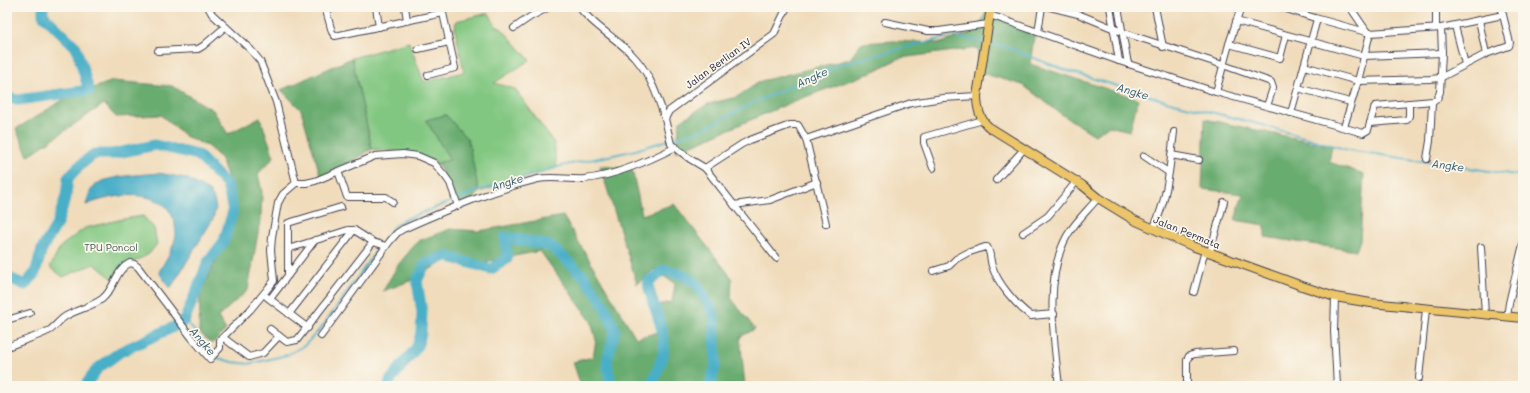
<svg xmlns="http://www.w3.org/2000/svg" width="1530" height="393" font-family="Mali,sans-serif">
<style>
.green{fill:#82c781;stroke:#52745e}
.forest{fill:#69ac6f;stroke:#466755}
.water{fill:#48afc7;stroke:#356881}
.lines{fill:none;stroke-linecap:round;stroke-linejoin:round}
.stream{stroke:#48afc7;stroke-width:2}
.river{stroke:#48afc7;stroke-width:11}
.minor-casing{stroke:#413e4e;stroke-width:8}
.major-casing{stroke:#413e4e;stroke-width:10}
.minor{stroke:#fff;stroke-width:6}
.major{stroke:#ecc569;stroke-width:8}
.labels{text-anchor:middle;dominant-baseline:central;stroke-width:3.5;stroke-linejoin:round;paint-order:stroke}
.street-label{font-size:10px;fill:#22223b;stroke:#fbf7ec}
.park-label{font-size:10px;fill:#445c54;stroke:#fbf7ec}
.water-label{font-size:11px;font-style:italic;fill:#315a73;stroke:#fbf7ec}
</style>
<rect width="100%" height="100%" fill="#fbf7ec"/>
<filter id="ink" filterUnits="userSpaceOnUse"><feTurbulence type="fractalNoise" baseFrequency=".025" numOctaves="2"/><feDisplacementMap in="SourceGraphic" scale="8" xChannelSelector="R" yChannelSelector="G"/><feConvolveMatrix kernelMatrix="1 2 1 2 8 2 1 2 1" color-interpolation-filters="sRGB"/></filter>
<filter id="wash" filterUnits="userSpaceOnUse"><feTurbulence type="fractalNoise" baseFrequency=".012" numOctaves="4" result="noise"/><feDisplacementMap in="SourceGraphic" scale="16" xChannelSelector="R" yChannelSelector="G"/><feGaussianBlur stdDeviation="0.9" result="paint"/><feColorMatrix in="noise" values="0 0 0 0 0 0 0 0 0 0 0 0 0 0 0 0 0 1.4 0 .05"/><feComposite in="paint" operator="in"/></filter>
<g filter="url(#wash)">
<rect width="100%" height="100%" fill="#f0dcbb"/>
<!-- green -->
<g class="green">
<path d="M489,13L496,26L502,29L530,60L494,83L515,89L554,143L557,168L479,192L468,140L446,115L426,120L450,160L437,163L418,154L372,149L352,58L409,42L424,82L464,72L455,29L456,21Z"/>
<path d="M143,216L154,228L157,244L149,254L124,267L113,279L94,264L63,277L50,267L61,246L85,228L123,219Z"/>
</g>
<!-- forest -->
<g class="forest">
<path d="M985,13L1035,31L1030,64L1138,99L1130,131L1108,126L1095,135L1061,114L1023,85L978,72V48L900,58L865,75L797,100L676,152L680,121L708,104L737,97L761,81L850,59L861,43L894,41L941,43L979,30Z"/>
<path d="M352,58L372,149L322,181L301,110L281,90Z"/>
<path d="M113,81L172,86L213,110L228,134L260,117L274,157L258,174L262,192L261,216L248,290L218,317L226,330L212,344L199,332L200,294L232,226L233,191L220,157L207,146L185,136L161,115L116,117L104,104L28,156L16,129L66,98Z"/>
<path d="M446,115L468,140L479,192L471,202L459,207L437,163L450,160L426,120Z"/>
<path d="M1205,119L1332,146L1329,162L1364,174L1360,240L1356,251L1265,237V225L1235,220L1243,194L1202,189Z"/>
<path d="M600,166L632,169L642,215L674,204L732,278L731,298L755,329L740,337L745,386H581L573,362L593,357L596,340L591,321L540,251L463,266L448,258L415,279L383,291L398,265L418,241L450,229L479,231L563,216L636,338L659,332L653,306L672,302L675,284L654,269L637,284Z"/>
</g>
<!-- water -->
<path class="water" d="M158,173L186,178L210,192L214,199L216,208L213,219L170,289L159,272C165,261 174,248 176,235C176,231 175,224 174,220C163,186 112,194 86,205C88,198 89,192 93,187C104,175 143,175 158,173Z"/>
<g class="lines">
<!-- stream -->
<g class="stream">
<path d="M987,43L1006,47L1062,69L1166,101L1255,123L1348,150L1523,176"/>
<path d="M185,319L207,347L218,358L232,362L249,364L287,355L305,345L322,327L394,226L401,221L478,191L561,166L632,151L701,130L753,103L841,64L952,36L983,42"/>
</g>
<!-- river -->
<g class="river">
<path d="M7,97L18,100L89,90L76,47L43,15V7"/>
<path d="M7,277L25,285L35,273L42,249L57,224L66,196L68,178L78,167L94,154H113L155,145L198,155L227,185L233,211L224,241L208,262L185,319L180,324L120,352L97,369L85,386"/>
<path d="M389,386L391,379L417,347L421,333L422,312L417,281L425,264L446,256L491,269L507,259L505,237L551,246L584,276L604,305L615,330L607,362L611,386"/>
<path d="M651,386C656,374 664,359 664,345C664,323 650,303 648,282L664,270L683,275L697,284L714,314L716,363L710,386"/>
</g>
</g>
</g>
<g filter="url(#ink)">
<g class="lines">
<!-- minor casing -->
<g class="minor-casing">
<g id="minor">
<path d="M325,7L332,32L335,36L443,13L455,68L428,75"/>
<path d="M376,7L379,27"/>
<path d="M405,7L407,20"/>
<path d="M579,7C595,28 619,39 636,59C651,76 658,98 665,119"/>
<path d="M1050,7L1078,14L1122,32L1223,65L1271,82L1273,88L1267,106"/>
<path d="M1110,7L1119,61"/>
<path d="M1118,7L1128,64"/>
<path d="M1155,7L1163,47"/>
<path d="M1280,7L1315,18L1370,33L1441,28L1503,15"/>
<path d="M1350,7L1367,32"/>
<path d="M1436,7V28"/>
<path d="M326,10L338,7"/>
<path d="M990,15L1119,61L1216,92L1363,133L1368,130L1375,106L1433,101"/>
<path d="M1479,20L1486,54"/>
<path d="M1236,21L1364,56L1442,53"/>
<path d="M885,22L928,31H939L988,24"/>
<path d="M1455,26L1465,64"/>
<path d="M514,28L530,17L549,7"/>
<path d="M1038,32L1042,7"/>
<path d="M1229,44L1280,58L1286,35"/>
<path d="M418,49L449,42"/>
<path d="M158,51L198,49L203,46L225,27"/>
<path d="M1304,66L1358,81L1430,79L1440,78L1486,54L1509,46L1510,43L1501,7"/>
<path d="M1298,88L1350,102"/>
<path d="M1216,92L1229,44L1241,7"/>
<path d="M1291,113L1317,19"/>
<path d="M1370,123L1407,120L1409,116V103"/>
<path d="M1344,127L1358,81L1370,33"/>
<path d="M806,139L911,103L943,98L977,96"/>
<path d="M1171,155L1199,160"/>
<path d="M1144,156L1168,172"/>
<path d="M1427,159L1430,141L1432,103L1437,99L1440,92L1442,53L1441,28"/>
<path d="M705,168L742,144L750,140L790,125H798L806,139L826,224"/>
<path d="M933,168L924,143V137L983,120"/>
<path d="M338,171L347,197H386L393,202"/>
<path d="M996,180L1024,149"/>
<path d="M296,183H306L315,181L375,156L403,154L418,156L434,163L445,176L450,183L458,206"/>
<path d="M734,205L770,200L817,182"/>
<path d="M1153,229C1168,199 1170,164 1174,132"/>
<path d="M1023,233L1048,216L1076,182"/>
<path d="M1481,247L1485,315"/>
<path d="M288,249L348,230H354L373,242L386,246"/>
<path d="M1210,252L1224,202"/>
<path d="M776,258L705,168L690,159L671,144L665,119L669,111L774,34L787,7"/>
<path d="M933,271L949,266L956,259L967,253L985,247H987C991,253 990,260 992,266C998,284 1016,305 1031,316L1054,314"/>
<path d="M288,275V223L341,207"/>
<path d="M1194,292L1205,250"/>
<path d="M267,297L308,328"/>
<path d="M1335,297L1334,331L1337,386"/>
<path d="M270,299L315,240"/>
<path d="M289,314L354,230"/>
<path d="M1507,317L1509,303L1523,244"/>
<path d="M7,320L30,313"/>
<path d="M270,329L287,342L297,340L373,242"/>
<path d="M321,336L390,241L397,233L403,229C447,210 492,190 538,179C553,176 569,180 584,179C615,176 648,161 676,147"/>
<path d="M225,339L249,357L263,353L279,336"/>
<path d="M7,347C21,341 37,337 50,330C56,326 60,319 66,316C78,309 91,307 102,299C115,289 115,270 130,263L134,264L138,267L192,338L210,359L220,348V340L250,310L274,281L271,250L272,237L278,203L283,194L296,183L276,102L260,61L251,50L212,14L208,7"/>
<path d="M1419,378L1426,309"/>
<path d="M1059,386C1054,341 1044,277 1067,236C1075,222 1088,210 1098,198"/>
<path d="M1187,386V360L1189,356L1195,354L1234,351"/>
</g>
</g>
<!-- major casing -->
<g class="major-casing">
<path id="major" d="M991,7L977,96C977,108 979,119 989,127L1082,185L1098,198L1134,220L1192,246L1302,286L1335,297L1371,303L1523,318"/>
</g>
<!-- minor -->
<use href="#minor" class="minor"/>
<!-- major -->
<use href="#major" class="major"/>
</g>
</g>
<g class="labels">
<!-- street labels -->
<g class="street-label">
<text transform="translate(718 63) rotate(-36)">Jalan Berlian IV</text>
<text transform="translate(1187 232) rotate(22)">Jalan Permata</text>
</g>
<!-- park labels -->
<g class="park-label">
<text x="111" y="247">TPU Poncol</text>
</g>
<!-- water labels -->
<g class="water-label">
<text transform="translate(812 77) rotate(-24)">Angke</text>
<text transform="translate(1133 91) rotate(17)">Angke</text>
<text transform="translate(1448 165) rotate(8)">Angke</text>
<text transform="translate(507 182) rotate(-17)">Angke</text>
<text transform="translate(203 341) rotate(50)">Angke</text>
</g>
</g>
<!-- margin -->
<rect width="1530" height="393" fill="none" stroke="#fbf7ec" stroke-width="24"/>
</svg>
